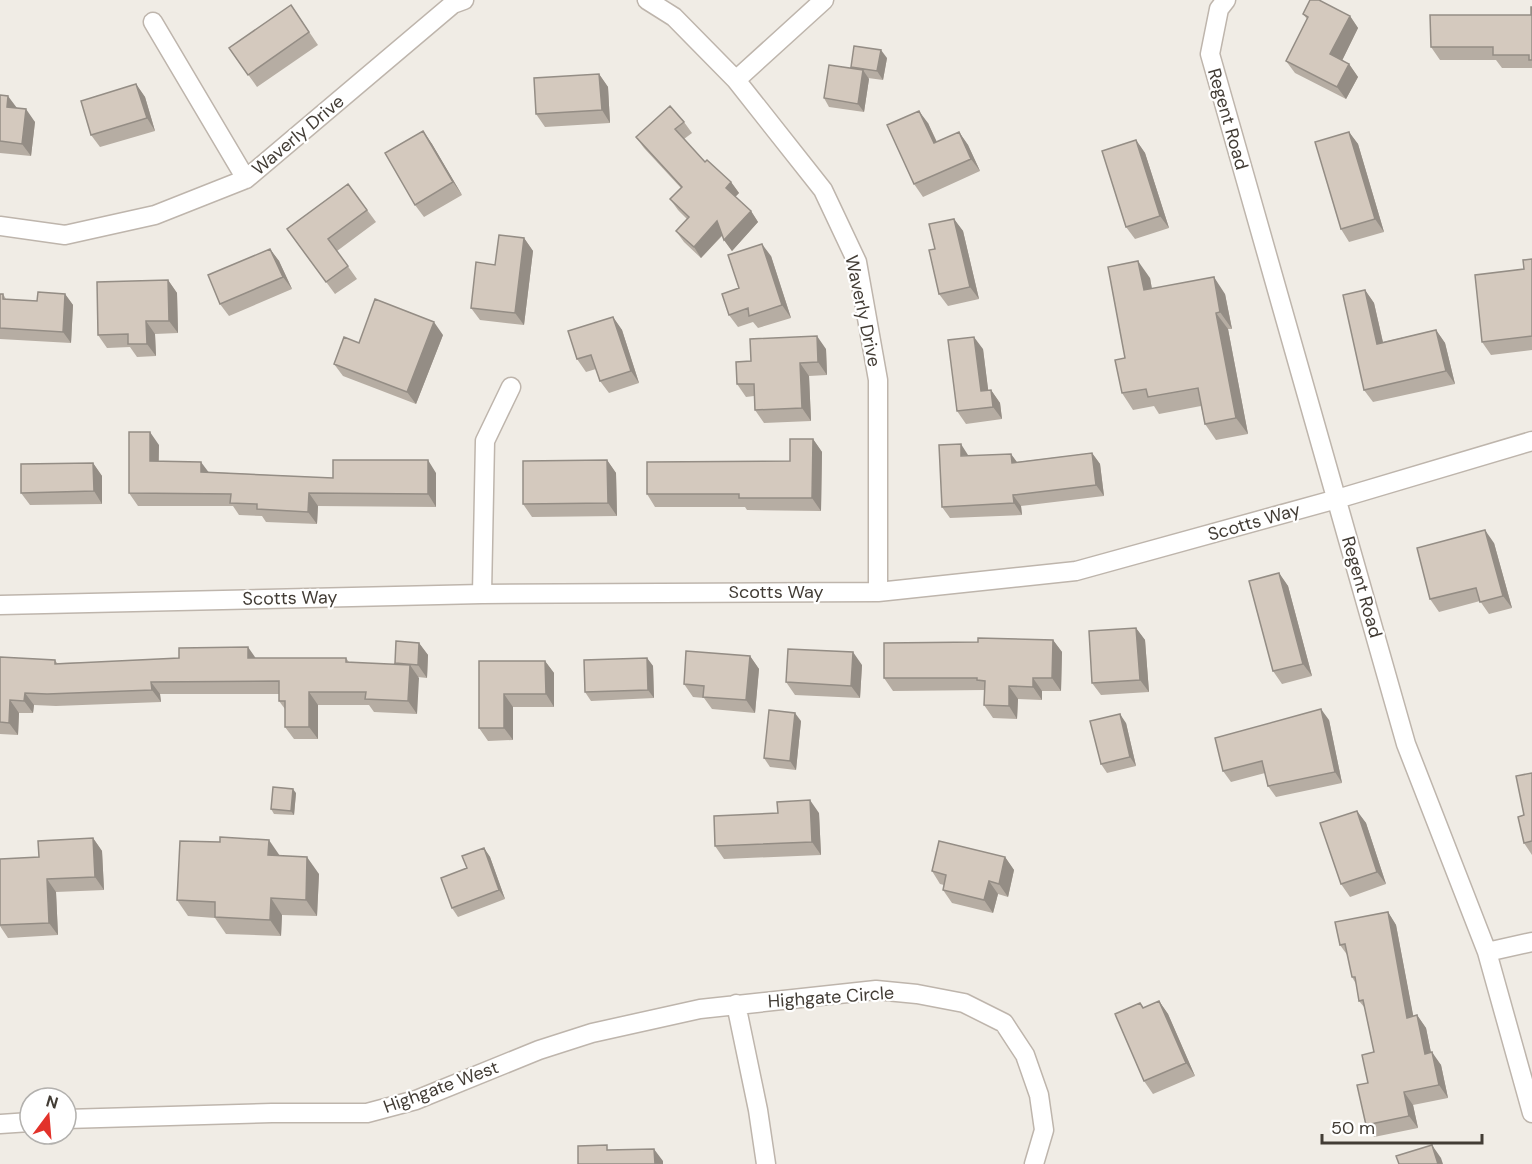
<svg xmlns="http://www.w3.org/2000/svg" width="1532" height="1164" viewBox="0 0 1532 1164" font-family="'DM Sans',sans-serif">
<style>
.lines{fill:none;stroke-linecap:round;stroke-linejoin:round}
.minor-casing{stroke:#beb5ac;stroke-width:21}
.minor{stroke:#fff;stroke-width:18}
.wall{fill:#b6ada3}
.shaded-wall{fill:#948d85}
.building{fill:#d4c9be;stroke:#948d85;stroke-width:1.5}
.labels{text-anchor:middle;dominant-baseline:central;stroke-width:4.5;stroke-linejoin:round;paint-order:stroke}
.street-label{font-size:18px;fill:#423c35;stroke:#fff}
</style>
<rect width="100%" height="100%" fill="#f0ece5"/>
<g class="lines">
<defs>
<path id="minor" d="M647,0L674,17L736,80L823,190L857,262L878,380V592
M1226,0L1219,9L1210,54L1406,744L1487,952L1532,1113
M153,22L246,179
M736,80L824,0
M0,226L65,235L155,215L246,179L453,4L464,0
M482,594L485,441L511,387
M0,605L482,594L878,592L1076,571L1337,499L1532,441
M1487,952L1532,942
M736,1004L758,1110L766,1164
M66,1119L272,1113H367L416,1100L539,1050L592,1033L700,1009L876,990L917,994L964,1003L1004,1023L1025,1055L1039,1095L1044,1130L1034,1164
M0,1124L30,1122"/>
</defs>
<use href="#minor" class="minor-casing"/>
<use href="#minor" class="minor"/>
</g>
<path class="wall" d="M291,5L318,45L257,87L229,48Z
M1532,7V68H1502L1496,60H1440L1431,47L1531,15Z
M1303,14L1350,16L1358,28L1342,60L1349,64L1358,77L1346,99L1295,73L1286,61L1307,19Z
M887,58L883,80L868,78L869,79L864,112L829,107L824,98L851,68Z
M599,74L608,87L610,123L545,127L536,114Z
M136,84L145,97L155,131L100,147L91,135Z
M0,95L35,122L31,156L0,153Z
M684,122L692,133L684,139L705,162L731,182L739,193L735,197L751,211L758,222L732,251L724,240L722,236L701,258L684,242L676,231L687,219L678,210L670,199L681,188L644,148L636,137Z
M928,123L937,142L959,132L968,145L980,171L923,197L914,184Z
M423,131L432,144L462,195L424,217L415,205Z
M1349,132L1358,144L1384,232L1349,242L1341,229Z
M1136,140L1145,153L1169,228L1135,239L1126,227Z
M348,184L376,222L337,251L357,279L335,294L287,229Z
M954,219L963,231L979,299L948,306L939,294L935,249Z
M524,238L533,251L524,325L480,320L471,308L495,265Z
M270,249L279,261L292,289L229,316L220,304Z
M771,256L791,318L758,328L753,322L738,327L729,315L739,288Z
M1532,259V350L1491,355L1482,342L1524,269Z
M1150,278L1152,289L1225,294L1232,329H1228L1248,434L1216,440L1205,424L1201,406L1159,414L1154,406L1133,410L1122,393L1125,358Z
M168,280L177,293L178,333L155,334L156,356L137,357L130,347L107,348L98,335Z
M1365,290L1374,303L1383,342L1436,330L1445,343L1455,384L1373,402L1364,390Z
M0,294H3L6,299L37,301L65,294L73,305L71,343L0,339Z
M613,317L622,330L639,383L609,393L600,381L596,369L586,372L577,359Z
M443,335L416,404L343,376L334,364Z
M826,349L827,375L809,376L811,421L764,423L755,410L754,396L746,397L737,384L751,361Z
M983,349L988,390H991L1000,403L1002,419L966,424L957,411Z
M813,439L822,452L821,511L747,510L745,507H655L647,494L790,461Z
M159,445V461L209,472L333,478L436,473V507L318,506L317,524L266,522L262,516L239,515L233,506H138L129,493Z
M1092,453L1100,464L1104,496L1021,506L1022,515L950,518L942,507L968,456L1011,454L1017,462Z
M607,460L616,473L617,516L532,517L523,504Z
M93,463L102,476V504L30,505L21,493Z
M1494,543L1512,608L1489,614L1480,601L1439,612L1430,599Z
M1279,573L1288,586L1312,676L1282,684L1273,671Z
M1136,628L1145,640L1149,692L1101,695L1092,683Z
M1053,640L1062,652L1061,691H1042V700L1018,699L1017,719L993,718L984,705V690L893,691L884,678L978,642Z
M419,643L428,655L427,678L418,677L417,714L374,712L369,705H318V739H294L285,727V709L279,701V694H160L161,702L56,706L34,705L33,713H19L18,735L0,734V657L55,660L57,663L255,658H346L349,662L396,665L395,663Z
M750,656L759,669L755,713L712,709L704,698L693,697L684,684Z
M647,658L653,666L654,698L591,701L585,692Z
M479,661H545L554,673V707H513V740L488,741L479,728Z
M862,665L860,698L795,695L786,682Z
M1329,720L1342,783L1276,797L1268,786L1265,773L1231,782L1223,771Z
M801,721L796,770L770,767L764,758Z
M1126,723L1136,766L1107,773L1101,764Z
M1532,773V855L1524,843V815Z
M296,793L294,815L274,814L271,809Z
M1357,811L1366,823L1386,884L1350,897L1341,884Z
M819,813L821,855L724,859L715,846Z
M93,838L102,851L104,890L56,892L58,935L8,938L0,926V859L39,857Z
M484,848L490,857L505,899L458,917L452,908L467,868Z
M280,856L319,874L317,916L282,915L281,936L226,934L215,918L188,916L177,900Z
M1005,857L1014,870L1008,897L998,894L993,913L952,903L943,890L944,885L940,884L932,871Z
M1388,912L1396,925L1413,1016L1417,1015L1426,1028L1431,1053L1441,1065L1448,1098L1413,1105L1418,1128L1374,1137L1366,1125L1368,1083L1374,1052L1365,1008L1359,1001L1356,984L1352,977L1348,956L1340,945Z
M1159,1001L1168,1014L1195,1076L1153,1094L1144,1081L1140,1003L1144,1008Z"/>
<path class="shaded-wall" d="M1350,16L1358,28L1339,67L1330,54Z
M881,50L887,58L883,80L877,71Z
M1349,64L1358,77L1346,99L1337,87Z
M863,70L869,79L864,112L858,104Z
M599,74L608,87L610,123L602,110Z
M136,84L145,97L155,131L147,118Z
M8,96L17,108L7,107Z
M26,109L35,122L31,156L22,144Z
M919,111L928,123L943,156L934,143Z
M423,131L432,144L462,195L453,182Z
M959,132L968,145L980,171L971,159Z
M1349,132L1358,144L1384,232L1375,219Z
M1136,140L1145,153L1169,228L1160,216Z
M731,182L739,193L733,199L726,188Z
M751,211L758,222L732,251L724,240Z
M954,219L963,231L979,299L970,287Z
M717,221L725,232L701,258L694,247Z
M524,238L533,251L524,325L515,313Z
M762,244L771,256L791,318L782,305Z
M270,249L279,261L292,289L283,277Z
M1138,261L1150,278L1155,307L1144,290Z
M1214,277L1225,294L1232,329L1220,312Z
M168,280L177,293L178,333L169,321Z
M1365,290L1374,303L1386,356L1377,344Z
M65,294L73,305L71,343L63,332Z
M1216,313L1228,329L1248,434L1236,418Z
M613,317L622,330L639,383L631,371Z
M146,321L155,334L156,356L147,344Z
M434,322L443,335L416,404L407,392Z
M1436,330L1445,343L1455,384L1446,371Z
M817,336L826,349L827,375L818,362Z
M974,337L983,349L990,404L981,391Z
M800,363L809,376L811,421L802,408Z
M991,390L1000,403L1002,419L993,407Z
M150,432L159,445L158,474L150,461Z
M813,439L822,452L821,511L812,498Z
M961,444L968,455L961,456Z
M1092,453L1100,464L1104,496L1096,485Z
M1011,454L1019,465L1012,463Z
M428,460L436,473V507L428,494Z
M607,460L616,473L617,516L608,503Z
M201,462L210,474L201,472Z
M93,463L102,476V504L94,491Z
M309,493L318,506L317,524L308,512Z
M1013,495L1021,506L1022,515L1014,503Z
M1485,530L1494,543L1512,608L1503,596Z
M1279,573L1288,586L1312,676L1303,664Z
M1136,628L1145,640L1149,692L1140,680Z
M1053,640L1062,652L1061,691L1052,678Z
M419,643L428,655L427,678L418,665Z
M248,647L257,660L248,658Z
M853,652L862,665L860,698L851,686Z
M750,656L759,669L755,713L746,700Z
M647,658L653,666L654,698L648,690Z
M545,661L554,673V707L546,694Z
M410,665L419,678L417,714L408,701Z
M1033,678L1042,691V700L1033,687Z
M151,682L160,694L161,702L152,690Z
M1009,686L1018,699L1017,719L1009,706Z
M309,692L318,705V739L309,727Z
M25,693L34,705L33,713L24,701Z
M504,694L513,707V740L504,728Z
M10,700L19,713L18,735L9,723Z
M1321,709L1329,720L1342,783L1335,772Z
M795,713L801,721L796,770L790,761Z
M1120,714L1126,723L1136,766L1130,757Z
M293,789L296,793L294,815L291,811Z
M810,800L819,813L821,855L812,842Z
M1357,811L1366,823L1386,884L1377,872Z
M93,838L102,851L104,890L95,877Z
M269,840L280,856L268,855Z
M484,848L490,857L505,899L499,890Z
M307,857L319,874L317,916L306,900Z
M1005,857L1014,870L1008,897L999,884Z
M47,879L56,892L58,935L49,923Z
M989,881L998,894L993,913L984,900Z
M271,898L282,915L281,936L270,920Z
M1388,912L1396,925L1416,1030L1407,1018Z
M1159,1001L1168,1014L1195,1076L1186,1063Z
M1417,1015L1426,1028L1434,1067L1425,1054Z
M1432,1052L1441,1065L1448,1098L1439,1085Z
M1404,1092L1413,1105L1418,1128L1409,1116Z
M1432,1145L1441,1158L1443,1164H1438Z
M654,1149L663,1161V1164H655Z"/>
<path class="building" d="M1310,0H1319L1350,16L1330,54L1349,64L1337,87L1286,61L1308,17L1303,14Z
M291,5L309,32L248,75L229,48Z
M1531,7H1532V60H1529V55H1493V47H1431L1430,15H1531Z
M854,46L881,50L877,71L851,67Z
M829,65L863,70L858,104L824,98Z
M599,74L602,110L536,114L534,78Z
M136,84L147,118L91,135L81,101Z
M0,95L8,96L7,107L26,109L22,144L0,141Z
M670,106L684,122L675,129L705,162L707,160L731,182L726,188L751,211L724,240L717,221L694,247L676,231L689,217L670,199L682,187L636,137Z
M919,111L934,143L959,132L971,159L914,184L887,125Z
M423,131L453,182L415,205L385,153Z
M1349,132L1375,219L1341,229L1315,142Z
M1136,140L1160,216L1126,227L1102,151Z
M348,184L367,210L328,239L348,266L326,282L287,229Z
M954,219L970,287L939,294L929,250L935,249L929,224Z
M499,235L524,238L515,313L471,308L476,262L495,265Z
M762,244L782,305L749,316L748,308L729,315L722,294L739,288L728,255Z
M270,249L283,277L220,304L208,275Z
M1532,259V336L1482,342L1475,275L1524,269L1523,260Z
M1138,261L1144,290L1214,277L1220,312L1216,313L1236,418L1205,424L1198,388L1148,397L1146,389L1122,393L1115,360L1125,358L1108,267Z
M168,280L169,321H146L147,344H128V334L98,335L97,282Z
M1365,290L1377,344L1436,330L1446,371L1364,390L1343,295Z
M38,292L65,294L63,332L0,328V294H3V299L37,301Z
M375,299L434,322L407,392L334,364L344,337L359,343Z
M613,317L631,371L600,381L591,355L577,359L568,331Z
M817,336L818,362L800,363L802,408L755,410L754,384H737L736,362L751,361L750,339Z
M974,337L981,391L991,390L993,407L957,411L948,340Z
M129,432H150V461L201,462V472L333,478V460H428V494L309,493L308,512L257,509V504L230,503L231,494L129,493Z
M790,439H813L812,498H739V494H647V462L790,461Z
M961,444V456L1011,454L1012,463L1092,453L1096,485L1013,495L1014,503L942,507L939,445Z
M607,460L608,503L523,504V461Z
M93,463L94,491L21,493V464Z
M1485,530L1503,596L1480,602L1476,588L1430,599L1417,548Z
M1279,573L1303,664L1273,671L1249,581Z
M1136,628L1140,680L1092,683L1089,631Z
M978,638L1053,640L1052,678H1033V687L1009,686V706L984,705L985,681L977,680V678H884V643L978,642Z
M396,641L419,643L418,665L395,663Z
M248,647V658H346V662L410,665L408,701L365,699L366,692H309V727H285V701H279V681L151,682L152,690L47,694L25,693L24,701L10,700L9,723L0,722V657L55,660V664L179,658V648Z
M788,649L853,652L851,686L786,682Z
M686,651L750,656L746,700L703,697L704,686L684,684Z
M647,658L648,690L585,692L584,660Z
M479,661H545L546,694H504V728H479Z
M1321,709L1335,772L1268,786L1262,761L1223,771L1215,738Z
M769,710L795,713L790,761L764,758Z
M1120,714L1130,757L1101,764L1090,721Z
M1532,773V841L1524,843L1518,817L1524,815L1516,776Z
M273,787L293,789L291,811L271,809Z
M810,800L812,842L715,846L714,816L778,813L777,802Z
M1357,811L1377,872L1341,884L1320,823Z
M220,837L269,840L268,855L307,857L306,900L271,898L270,920L215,917V902L177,900L180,841L220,842Z
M93,838L95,877L47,879L49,923L0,925V859L39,857L38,841Z
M939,841L1005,857L999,884L989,881L984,900L943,890L946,875L932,871Z
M484,848L499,890L452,908L441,878L467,868L462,856Z
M1388,912L1407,1018L1417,1015L1425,1054L1432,1052L1439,1085L1404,1092L1409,1116L1366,1125L1357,1085L1368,1083L1362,1055L1374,1052L1363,1000L1359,1001L1355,977H1352L1345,944L1340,945L1335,922Z
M1159,1001L1186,1063L1144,1081L1115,1014L1140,1003L1143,1008Z
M607,1145V1150L654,1149L655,1164H578V1146Z
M1432,1145L1438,1164H1399L1396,1156Z"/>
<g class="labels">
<g class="street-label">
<text transform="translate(1228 119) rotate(74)">Regent Road</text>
<text transform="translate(298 135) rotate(-40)">Waverly Drive</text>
<text transform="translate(863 311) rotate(78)">Waverly Drive</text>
<text transform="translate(1254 522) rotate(-16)">Scotts Way</text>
<text transform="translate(1362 587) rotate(74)">Regent Road</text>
<text x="776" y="592">Scotts Way</text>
<text transform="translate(290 598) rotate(-1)">Scotts Way</text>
<text transform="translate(831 997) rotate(-4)">Highgate Circle</text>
<text transform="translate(441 1087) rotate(-20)">Highgate West</text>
</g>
</g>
<g transform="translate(48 1116) rotate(16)"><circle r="28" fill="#ffffff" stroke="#b3b1ae" stroke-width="1.5"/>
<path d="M0-4.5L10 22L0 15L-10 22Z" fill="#e2322a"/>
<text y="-9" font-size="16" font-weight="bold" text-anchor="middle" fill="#423c35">N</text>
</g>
<path d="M1322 1134v9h160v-9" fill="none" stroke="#423c35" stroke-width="3"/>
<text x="1331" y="1134" font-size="18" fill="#423c35" stroke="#ffffff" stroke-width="4.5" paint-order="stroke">50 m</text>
</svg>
